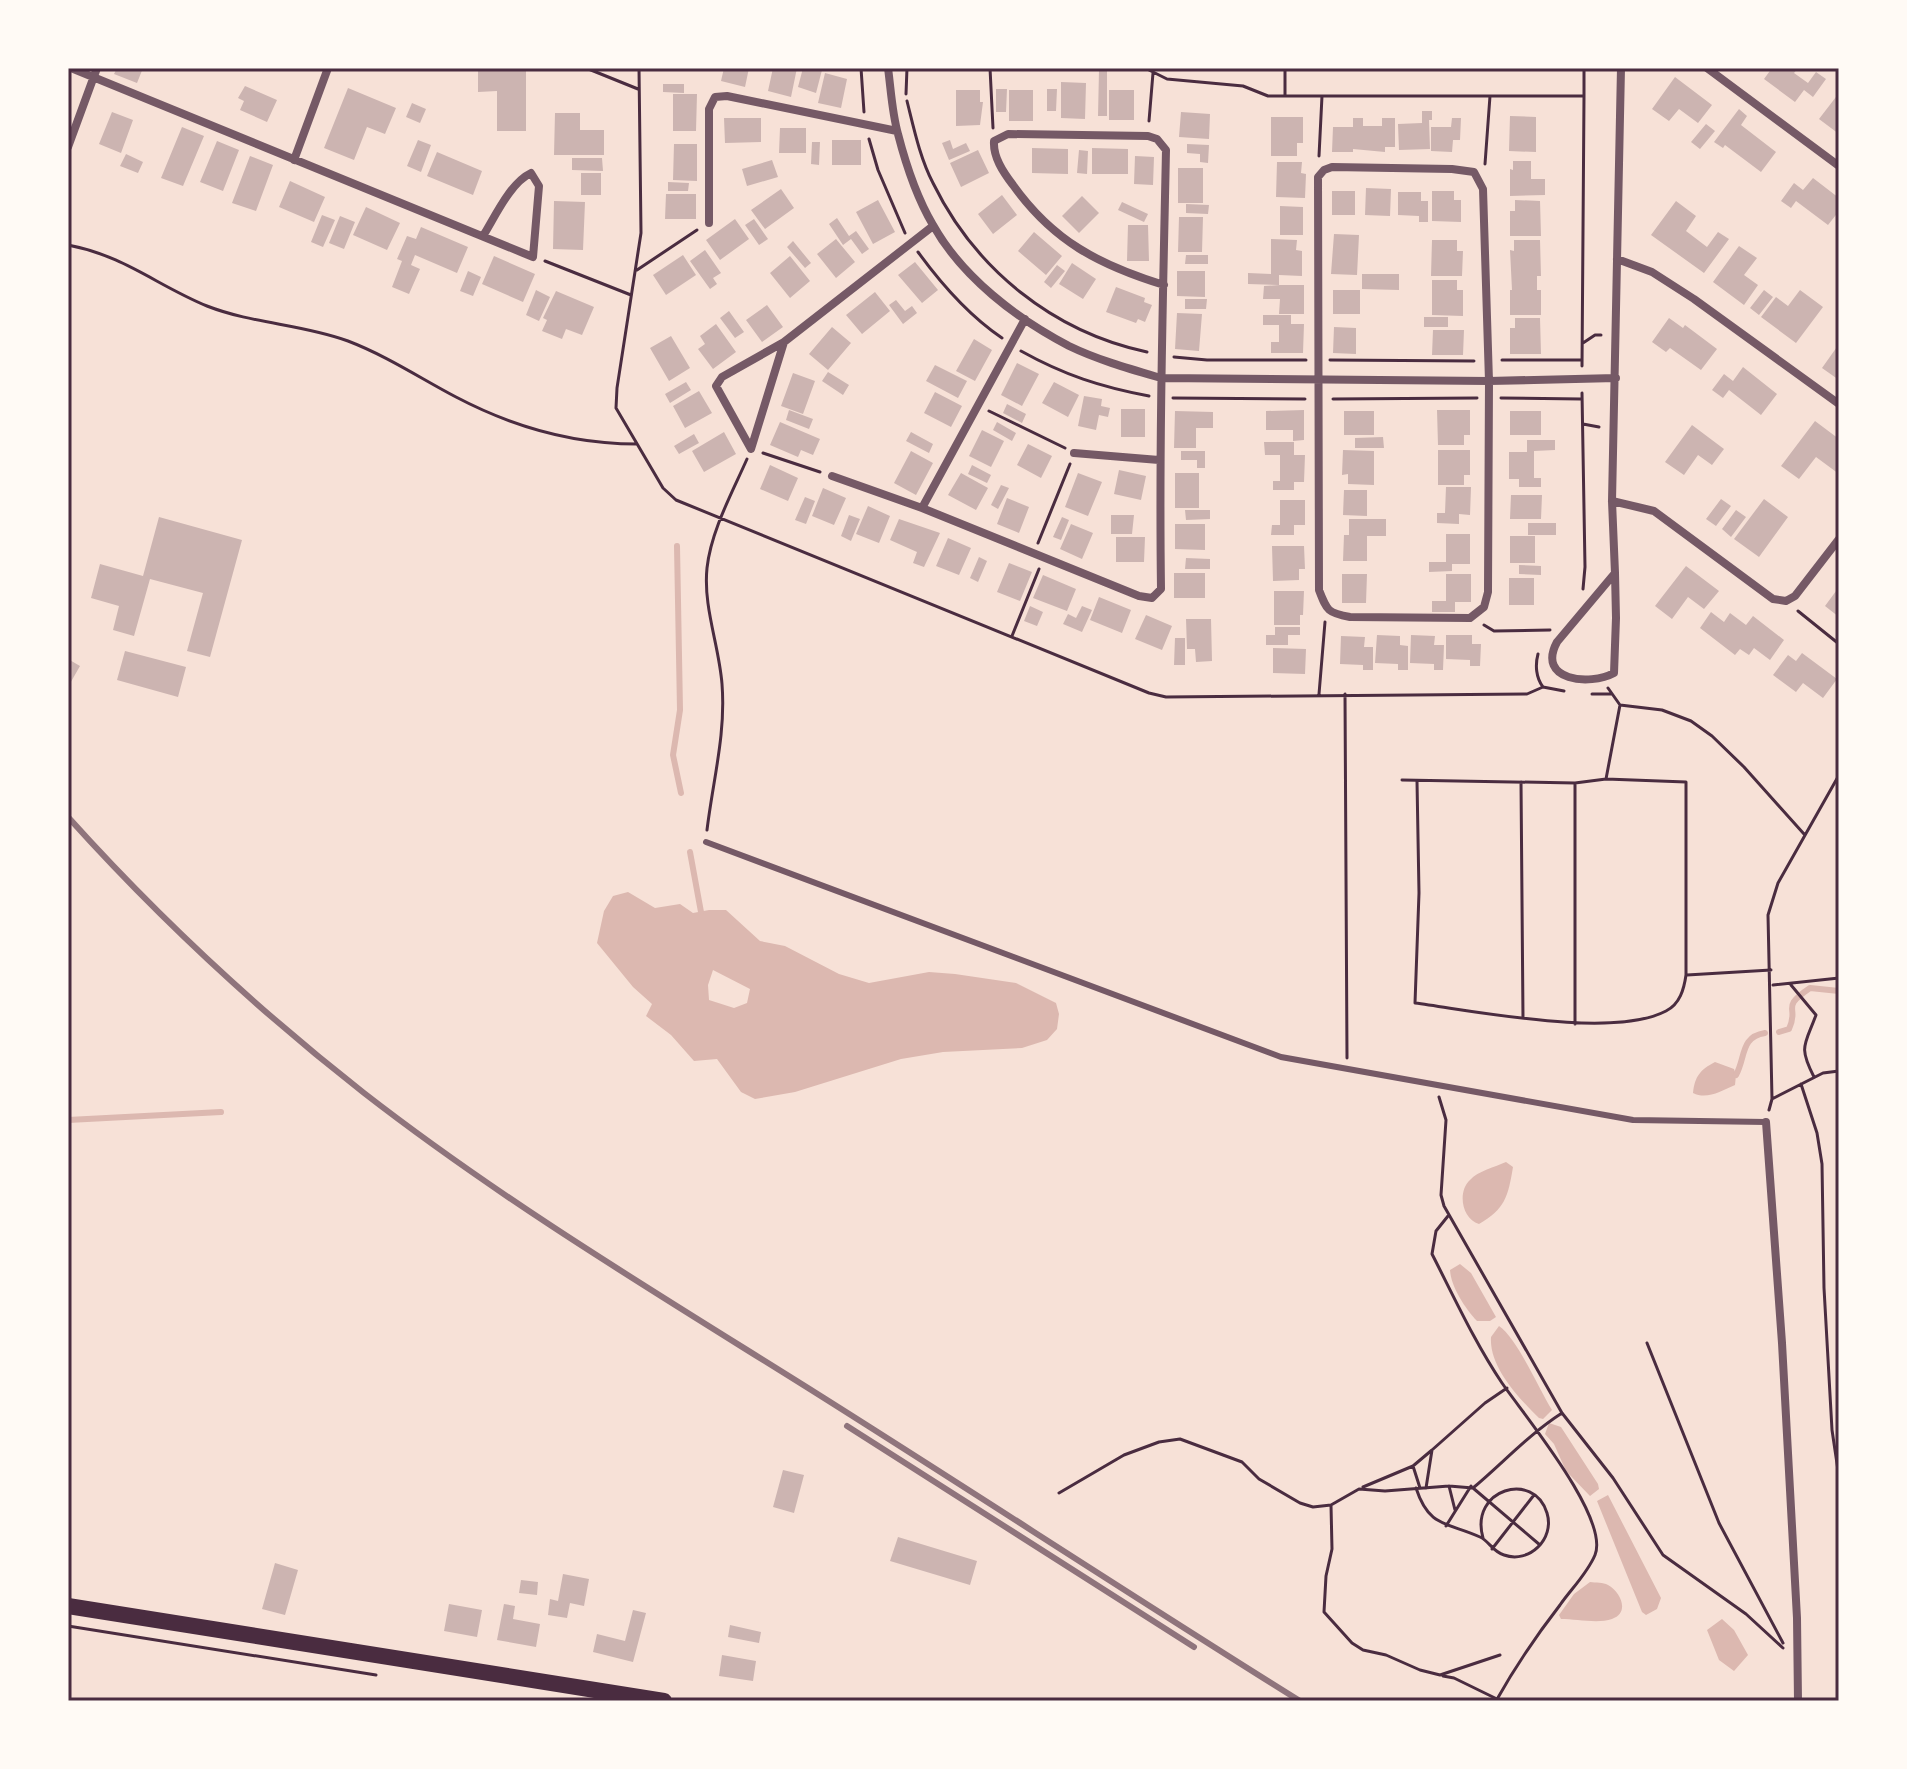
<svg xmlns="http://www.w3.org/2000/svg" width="1907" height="1769" viewBox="0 0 1907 1769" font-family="Quicksand,sans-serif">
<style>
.water{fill:#dcb8b0;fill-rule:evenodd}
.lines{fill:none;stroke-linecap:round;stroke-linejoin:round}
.stream{stroke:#dcb8b0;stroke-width:6}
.building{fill:#ccb4b1}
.path{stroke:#4a2c40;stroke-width:3}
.service{stroke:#755966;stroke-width:6}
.minor{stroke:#755966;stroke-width:8}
.secondary{stroke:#4a2c40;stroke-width:16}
.rail{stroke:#8f747c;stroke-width:6}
.neatline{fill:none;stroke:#4a2c40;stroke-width:3}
</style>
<rect width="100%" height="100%" fill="#f7e1d7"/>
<path class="water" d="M628,892L655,908L680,904L693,913L709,910H726L760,941L785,946L839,974L869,983L929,972L955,974L1016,983L1056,1003L1059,1014L1057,1029L1047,1040L1022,1048L943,1052L901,1059L795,1092L755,1099L741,1092L717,1059L694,1061L671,1035L646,1016L652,1004L633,987L597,943L604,911L613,896ZM713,970L750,989L747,1003L734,1008L709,1000L708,985Z
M1715,1062L1734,1069L1736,1075L1735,1085C1721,1091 1707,1100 1693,1093C1695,1076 1700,1070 1715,1062Z
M1506,1162L1513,1167C1508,1197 1505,1209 1479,1224C1462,1219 1457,1192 1470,1180C1478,1171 1495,1167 1506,1162Z
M1460,1264L1471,1273L1496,1317L1490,1321H1477C1465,1308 1451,1287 1450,1270Z
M1499,1326C1517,1338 1539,1389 1552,1410L1543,1419L1539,1418C1519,1398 1489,1367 1491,1337Z
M1549,1423L1561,1427L1598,1484L1599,1489L1590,1496L1566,1471L1554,1444L1545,1434Z
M1608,1495L1661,1598L1657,1609L1646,1615L1642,1612L1597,1501Z
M1590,1582C1596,1583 1603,1582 1608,1585C1621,1592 1630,1613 1612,1619C1598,1624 1576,1619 1561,1619L1559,1615L1574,1594Z
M1722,1619L1734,1630L1748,1655L1734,1671L1719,1660L1707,1630Z"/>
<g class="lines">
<path class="stream" d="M677,546L680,710L673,755L681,793
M690,852L701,912
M1779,1032L1789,1029C1800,1006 1779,1009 1810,988L1839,991
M1736,1075C1746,1057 1740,1037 1765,1033
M68,1120L221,1112"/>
</g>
<path class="building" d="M117,68H143L137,83L114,74Z
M478,68H526V131H497V91L478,92Z
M724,68H749L745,87L721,81Z
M773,68H797L791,97L768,91Z
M803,68L822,70L816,93L798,87Z
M1772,68H1798L1794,73L1808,83L1816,72L1826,79L1813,97L1804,90L1795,102L1764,79Z
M1099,70H1107V116H1098Z
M825,73L847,79L841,108L818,103Z
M1675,77L1712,105L1698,123L1679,109L1669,121L1652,109Z
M1061,82L1086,83L1085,119L1061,118Z
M663,84H684V93L663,92Z
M245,86L277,100L267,122L240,110L244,101L238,98Z
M348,88L396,108L385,134L367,127L354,160L324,148Z
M996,89H1007L1006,112H996Z
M1047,89H1057L1056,111H1047Z
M956,90H980V102H983L980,125L956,126Z
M1009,90H1033V121H1009Z
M1109,90H1134V120H1109Z
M1839,93V134L1819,119Z
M673,94H697L696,131H673Z
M412,103L426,109L420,123L406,117Z
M1739,109L1747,116L1741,125L1776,152L1761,172L1725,145L1723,148L1714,142Z
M1422,111H1432V120H1429L1430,149L1399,150L1398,124L1422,123Z
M112,112L133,120L121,153L99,144Z
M1181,112L1210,114L1209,139L1179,137Z
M555,113H580V130H604V155H554Z
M1510,116L1536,117V152L1509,151Z
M1271,117H1303V143H1297V156H1271Z
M724,118H761V142L725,143Z
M1353,118H1363V126H1382V118H1395V147H1385V152L1353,149V152H1332L1333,127H1353Z
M1452,118H1461L1460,140H1453L1452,152L1431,151V127H1451Z
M1706,124L1715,131L1700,149L1691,142Z
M182,127L204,136L183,186L161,178Z
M780,128H806V153H779Z
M418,140L431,145L421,172L407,166Z
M832,140H861V165H832Z
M950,140L953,149L966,143L970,151L949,160L942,143Z
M217,141L239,150L223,191L200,182Z
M812,142H820L819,165L811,164Z
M674,144H697V181L673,180Z
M1187,144L1209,145L1208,163L1200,162V154L1187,153Z
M1032,148L1068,149V174L1032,173Z
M1092,148L1128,149V174H1092Z
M978,150L989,173L961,187L950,163Z
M1079,150L1088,151L1087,174L1077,173Z
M437,152L482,171L473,195L427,176Z
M126,154L143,162L138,173L120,166Z
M250,156L273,165L256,211L232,203Z
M1135,156L1154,157L1153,185L1134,184Z
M572,158H602L603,171L572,170Z
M772,160L778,177L747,186L742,169Z
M1513,161H1531V179H1545V195L1510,196V169L1513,170Z
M1277,162H1302L1301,173L1306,174L1305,198L1276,197Z
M1178,168H1203V203H1178Z
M581,173H601V195H581Z
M1813,178L1839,198V211L1828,225L1796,201L1791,208L1781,201L1794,183L1803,190Z
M290,181L325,197L314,222L279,207Z
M668,182L689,183L688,191H668Z
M1366,188L1391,189L1390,216L1365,215Z
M781,189L794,208L765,229L751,210Z
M1332,191H1355V215H1332Z
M1432,191H1454V200H1461V222L1432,221Z
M1398,192H1421V201H1428V222H1419V216L1398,215Z
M666,194H696V219H665Z
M1002,195L1017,215L993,234L978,214Z
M1082,196L1099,213L1079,233L1062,216Z
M878,200L895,232L873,244L856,212Z
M1515,200L1540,201L1541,236H1510V211H1515Z
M554,201L585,202L583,250L553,249Z
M1676,201L1696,216L1686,231L1707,247L1718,232L1729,239L1704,273L1651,235Z
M1122,202L1148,214L1144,222L1118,210Z
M1186,204L1209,205L1208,214L1186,213Z
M1280,206L1303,207V235H1280Z
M366,207L400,223L387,250L353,235Z
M322,215L335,220L323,247L311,242Z
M340,216L355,222L344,249L329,243Z
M1179,217H1203L1202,252H1178Z
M837,218L849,236L856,231L869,249L862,254L851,239L843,245L829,224Z
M735,219L749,239L720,260L706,240Z
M754,219L768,239L759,245L745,225Z
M1128,225H1148L1149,261H1127Z
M421,227L468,247L457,273L415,255L411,265L420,269L409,294L392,287L402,261L397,259L407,236L416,239Z
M1034,232L1062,256L1046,275L1018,251Z
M1334,234L1359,235L1357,275L1331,274Z
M836,239L855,262L836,278L817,254Z
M1271,239L1297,240L1296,250L1302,251V276L1279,275V285L1248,284V273L1271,274Z
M1432,240H1457V251H1463L1462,276H1431Z
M1514,240H1540L1541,276H1537V290H1541V315H1510V290H1512L1510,250L1514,251Z
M793,241L811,263L805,268L787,247Z
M1739,246L1757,258L1744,275L1758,285L1744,305L1713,282Z
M705,250L721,273L713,278L717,284L710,289L690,261Z
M683,255L696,275L666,295L653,275Z
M1186,255H1208V264H1185Z
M494,256L535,274L523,302L482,284Z
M790,256L810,281L790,298L770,273Z
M915,262L938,290L922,303L898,275Z
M1072,263L1096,279L1083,299L1059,284Z
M1057,265L1065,271L1051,288L1044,282Z
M468,271L481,277L473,296L460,291Z
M1177,271H1205V297L1177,296Z
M1362,274H1399V290L1362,289Z
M1432,280H1457V290H1463V316L1432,315Z
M1280,285H1304V314H1279L1280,299H1263L1264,286Z
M1116,287L1145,298L1144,302L1152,305L1145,322L1138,319L1136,323L1106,312Z
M536,290L550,297L539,321L526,315Z
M1333,290H1360V314H1333Z
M1764,290L1773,297L1759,315L1750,308Z
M1800,290L1823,307L1796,343L1761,317L1776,297L1788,306Z
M556,291L594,307L582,335L566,329L562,339L542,331L547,320L543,318Z
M875,292L890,311L862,334L846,315Z
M1185,299H1207L1206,309H1185Z
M896,300L905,311L912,306L917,313L903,324L889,305Z
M767,305L783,327L762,342L746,320Z
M729,311L744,332L735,338L720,318Z
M1177,313L1202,314L1199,351L1175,349Z
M1263,315H1291V324H1304L1303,353H1271V342H1279V325H1263Z
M1424,317H1448V327H1424Z
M1515,318H1540L1541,354H1510V328H1515Z
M1669,318L1683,328L1685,325L1717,349L1701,370L1670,348L1666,352L1652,342Z
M716,324L736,352L713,369L698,349L705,344L700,336Z
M832,327L851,343L828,370L809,354Z
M1334,327L1356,328V354L1333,353Z
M1433,330H1464L1463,355H1432Z
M671,336L690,368L669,381L650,348Z
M974,339L992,350L975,381L956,371Z
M1839,344V380L1822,368Z
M1017,363L1039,374L1022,406L1001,395Z
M935,365L967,381L958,398L926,381Z
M1743,367L1777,394L1761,415L1729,390L1723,398L1712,390L1724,374L1733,381Z
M828,372L849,385L843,395L822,381Z
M793,373L815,381L803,414L781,406Z
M686,382L691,390L670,403L665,394Z
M1054,382L1079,395L1068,417L1042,403Z
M699,391L712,413L685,428L673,406Z
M935,392L962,406L951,427L924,413Z
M1084,396L1102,399L1101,406L1110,408L1108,417L1099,415L1096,430L1078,426Z
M1007,404L1026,414L1022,423L1003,413Z
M1121,409H1145V437H1121Z
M789,410L813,419L809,429L786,420Z
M1304,410V440L1293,441V430H1266V411Z
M1437,410H1470V435H1464V445H1438Z
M1175,411L1213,412V428H1196V448H1174Z
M1344,411H1374V435H1344Z
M1510,411H1541V435H1510Z
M1815,421L1839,439V474L1816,457L1799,479L1781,466Z
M780,422L820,439L813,455L801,450L798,457L770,445Z
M997,422L1016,433L1012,441L993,430Z
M1692,425L1724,449L1712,465L1698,455L1684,475L1665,462Z
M982,430L1004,441L991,467L969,456Z
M724,432L736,454L704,472L692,451Z
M911,432L933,444L929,453L906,441Z
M694,434L699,443L679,454L674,446Z
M1383,437L1384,448H1355V438Z
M1527,440H1555V450L1534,451V478H1541V487H1519V479H1509V452H1527Z
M1264,442H1294V455H1305L1304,482H1294V490H1273V481H1280V455H1265Z
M1028,444L1052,456L1041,478L1017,465Z
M1343,450L1374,451V485L1348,484V474L1342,475Z
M1438,450H1470V475H1464V485H1438Z
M911,451L933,463L916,495L894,483Z
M1181,451H1205V468H1197V460H1181Z
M770,465L798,478L788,501L760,489Z
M972,465L991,475L987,483L968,474Z
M1119,470L1146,476L1141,500L1114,494Z
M961,473L988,488L976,510L948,495Z
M1078,473L1102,482L1088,516L1065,507Z
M1175,473H1199V508H1175Z
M1001,485L1009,488L998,509L991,505Z
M1446,487H1471L1470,515L1459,514V524L1437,523V513H1445Z
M823,488L846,498L834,525L812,516Z
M1344,490H1367V516L1343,515Z
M1511,495H1542L1541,519H1510Z
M805,497L815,501L806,524L795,520Z
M1007,498L1029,507L1019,533L997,524Z
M1721,499L1731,506L1716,526L1706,519Z
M1764,499L1788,517L1759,557L1734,539Z
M1280,500H1305V525H1294V535H1271L1272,525H1280Z
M868,506L890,516L879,543L856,534Z
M1185,510H1210V519L1186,520Z
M1736,510L1746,517L1731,537L1722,529Z
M849,515L860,519L851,541L841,536Z
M1111,515H1134L1132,534H1111Z
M159,517L242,540L210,657L187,651L203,593L150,579L134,636L113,630L119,606L91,598L100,564L143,576Z
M1062,517L1069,520L1061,540L1053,537Z
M899,519L940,533L924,567L913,563L917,552L890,540Z
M1349,519H1386V536H1367V561H1343L1344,535H1349Z
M1528,523H1556V535H1528Z
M1071,524L1093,533L1082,559L1060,549Z
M1175,524H1205V550L1175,549Z
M1446,534H1470V564H1452V571L1429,572V562H1446Z
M1510,536H1535V563H1510Z
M1116,537H1145L1144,562H1116Z
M948,538L971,548L959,575L936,566Z
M1272,546H1304L1305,569H1299V580L1273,581Z
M979,557L987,561L978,582L970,578Z
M1186,558L1210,559V569H1185Z
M1009,563L1032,572L1020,601L997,592Z
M1519,565L1541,566V575L1519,574Z
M1686,566L1719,591L1704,609L1688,597L1672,619L1655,606Z
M1174,573H1205V598H1174Z
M1342,574H1367L1366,603H1342Z
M1446,574H1471V602H1455V612H1432V601H1446Z
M1043,575L1076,589L1067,611L1033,598Z
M1509,578H1534V605H1509Z
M1839,587V617L1825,606Z
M1274,591H1304L1303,615H1300V625H1274Z
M1099,597L1131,610L1122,633L1090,620Z
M1030,606L1043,612L1037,626L1024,621Z
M1082,606L1092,610L1082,632L1063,624L1068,614L1076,618Z
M1711,612L1724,622L1730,613L1746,625L1753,616L1784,640L1770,660L1754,648L1749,655L1740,649L1735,655L1700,628Z
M1146,615L1172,626L1162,650L1135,639Z
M1186,619H1211L1212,661L1196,662L1195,649H1187Z
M1275,627H1300V635H1288V645H1266V635H1275Z
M1377,635L1400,636V645L1408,646V670H1398V664L1375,663Z
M1411,635L1435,636L1434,645H1444L1443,670H1434V664L1410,663Z
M1446,635H1472V644H1481L1480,666H1470V660L1446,659Z
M1341,636L1365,637L1364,647H1373V670H1363V665L1340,664Z
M1175,638H1185V665H1174Z
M1273,648L1306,649L1305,674L1273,673Z
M125,651L186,667L178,697L117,680Z
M1802,653L1837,679L1823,698L1803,683L1796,692L1773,675L1788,655L1796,661Z
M68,659L80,666L68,687Z
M783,1470L804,1475L794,1513L773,1507Z
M898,1537L977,1561L970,1585L890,1561Z
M275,1563L298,1570L285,1615L262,1609Z
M563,1574L589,1579L584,1606L570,1603L567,1618L548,1615L550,1599L558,1601Z
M521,1580L538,1582L537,1595L519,1593Z
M449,1604L482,1610L477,1637L444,1631Z
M504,1604L515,1606L513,1619L540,1624L536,1647L497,1640Z
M633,1610L646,1613L633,1662L593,1652L597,1634L625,1641Z
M730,1625L761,1632L759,1643L728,1637Z
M722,1655L756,1661L753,1681L719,1676Z"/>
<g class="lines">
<path class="path" d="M586,68L638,89
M639,68L641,233L617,388L616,408L663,488L676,500L1149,693L1166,697L1527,694L1543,687
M861,68L864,112
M990,68L993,128
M1145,68L1167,79L1243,86L1268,96H1584L1582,366
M1285,68V96
M1584,68V96
M906,94L907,68
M907,101C914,129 920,158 933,183C975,269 1053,332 1147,352
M1149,121L1153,73
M869,139L878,170L905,233
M1319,156L1322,96
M1485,164L1490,96
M68,245C125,256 156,285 207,306C253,324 302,324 348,341C387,356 420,378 456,397C513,427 572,444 637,444
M918,252C942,285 968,315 1002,338
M545,261L631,295
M637,270L697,230
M1583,343L1595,335H1601
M1021,351C1064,375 1101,387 1149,396
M1174,357L1207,360H1306
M1330,360L1474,361
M1502,360H1582
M1582,393L1585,567L1583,589
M1173,398L1305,399
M1501,398L1581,399
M1333,399L1477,398
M989,411L1065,448
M1583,424L1599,427
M763,453L820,472
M1038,543L1070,464
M1798,611L1839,644
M1484,625L1494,631L1550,630
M1012,636L1039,569
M1538,654C1535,665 1536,678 1543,687L1564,691
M1319,694L1325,622
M1345,694L1347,1058
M1592,694H1612
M1620,705L1662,710L1691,721L1712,736L1744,767L1804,834
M1606,779L1620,705L1608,688
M1402,780L1575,783L1606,779L1686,782V975C1684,989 1680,1004 1666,1011C1613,1039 1476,1011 1415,1003L1419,893L1417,781
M1521,782L1523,1018
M1575,783V1024
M707,830C713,780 726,734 722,684C719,645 703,607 707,568C711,531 732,493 747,459
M1687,975L1771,970
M1773,985L1839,978
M1791,985L1816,1015C1805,1045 1798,1046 1814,1077
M1801,1084L1817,1133L1822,1164L1824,1288L1832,1430L1839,1477
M1439,1097L1446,1120L1441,1195L1444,1206L1562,1413L1613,1478L1663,1555L1746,1614L1783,1648
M1772,1099L1768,915L1778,883L1839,775
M1769,1110L1772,1099L1823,1073L1839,1071
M1448,1216L1436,1231L1432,1254C1454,1297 1475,1343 1502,1383C1524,1415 1610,1518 1595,1555C1587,1574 1571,1589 1560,1605C1536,1636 1515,1667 1496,1701
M1647,1343L1719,1523L1783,1643
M1413,1466L1420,1488
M1449,1486L1455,1510
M1363,1487L1413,1466L1432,1450
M1416,1488C1429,1528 1447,1522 1480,1537C1489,1541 1493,1552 1504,1555C1529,1564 1555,1539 1547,1513C1534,1470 1469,1489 1483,1538
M1426,1488L1432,1450L1485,1403L1507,1388
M1473,1488L1540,1545
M1059,1493L1124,1455L1159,1442L1180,1439L1242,1462L1259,1479L1300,1503L1313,1507L1331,1505L1359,1489L1385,1491L1449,1486L1473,1488C1504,1462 1528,1435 1562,1413
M1331,1505L1332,1549L1326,1576L1324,1612L1352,1643L1363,1650L1386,1655L1420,1670L1440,1675L1500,1655
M1446,1526L1471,1486
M1492,1549L1534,1495
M68,1626L376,1675
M1443,1676L1454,1678L1497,1699"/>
<path class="service" d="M706,842L1281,1057L1633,1120L1766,1122"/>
<path class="minor" d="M71,68L533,257L539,186L531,173C510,183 495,217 483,236
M888,68C891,90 892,113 898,134C906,165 917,198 933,225C962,277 1017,319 1069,346C1098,360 1130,369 1161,378L1489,381L1616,378
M1707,68L1839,166
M68,147L97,68
M294,160L328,68
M1332,167L1452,169L1474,172L1483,189L1489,381L1488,592L1484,607L1470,618L1350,617C1328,613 1327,611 1319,590L1318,177L1324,170Z
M709,223V109L715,97L727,96L897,131
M1617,259L1652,272L1694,299L1839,404
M1025,319L922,508L1139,596L1152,598L1161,589C1159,442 1163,296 1166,150L1157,139L1148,136L1008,134L994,141C993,157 1003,172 1013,185C1053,241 1099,265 1164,285
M784,342L751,449L716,386L722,377L784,342L933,226
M1074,453L1159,460
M832,476L922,508
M1612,501L1654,511L1773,599L1786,601L1795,596L1839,539
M1615,573L1612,501L1621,68
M1615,573L1616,618L1614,673C1590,686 1536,681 1557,642Z
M1766,1122L1782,1343L1797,1618L1798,1701"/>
<path class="secondary" d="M68,1606L664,1701"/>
<path class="rail" d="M68,817C158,917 258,1010 364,1093C507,1204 663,1297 816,1393C978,1495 1138,1600 1300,1701
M847,1426L1194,1647"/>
</g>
<rect width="1907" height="1769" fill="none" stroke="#fffaf5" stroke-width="140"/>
<rect x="70" y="70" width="1767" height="1629" class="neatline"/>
</svg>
